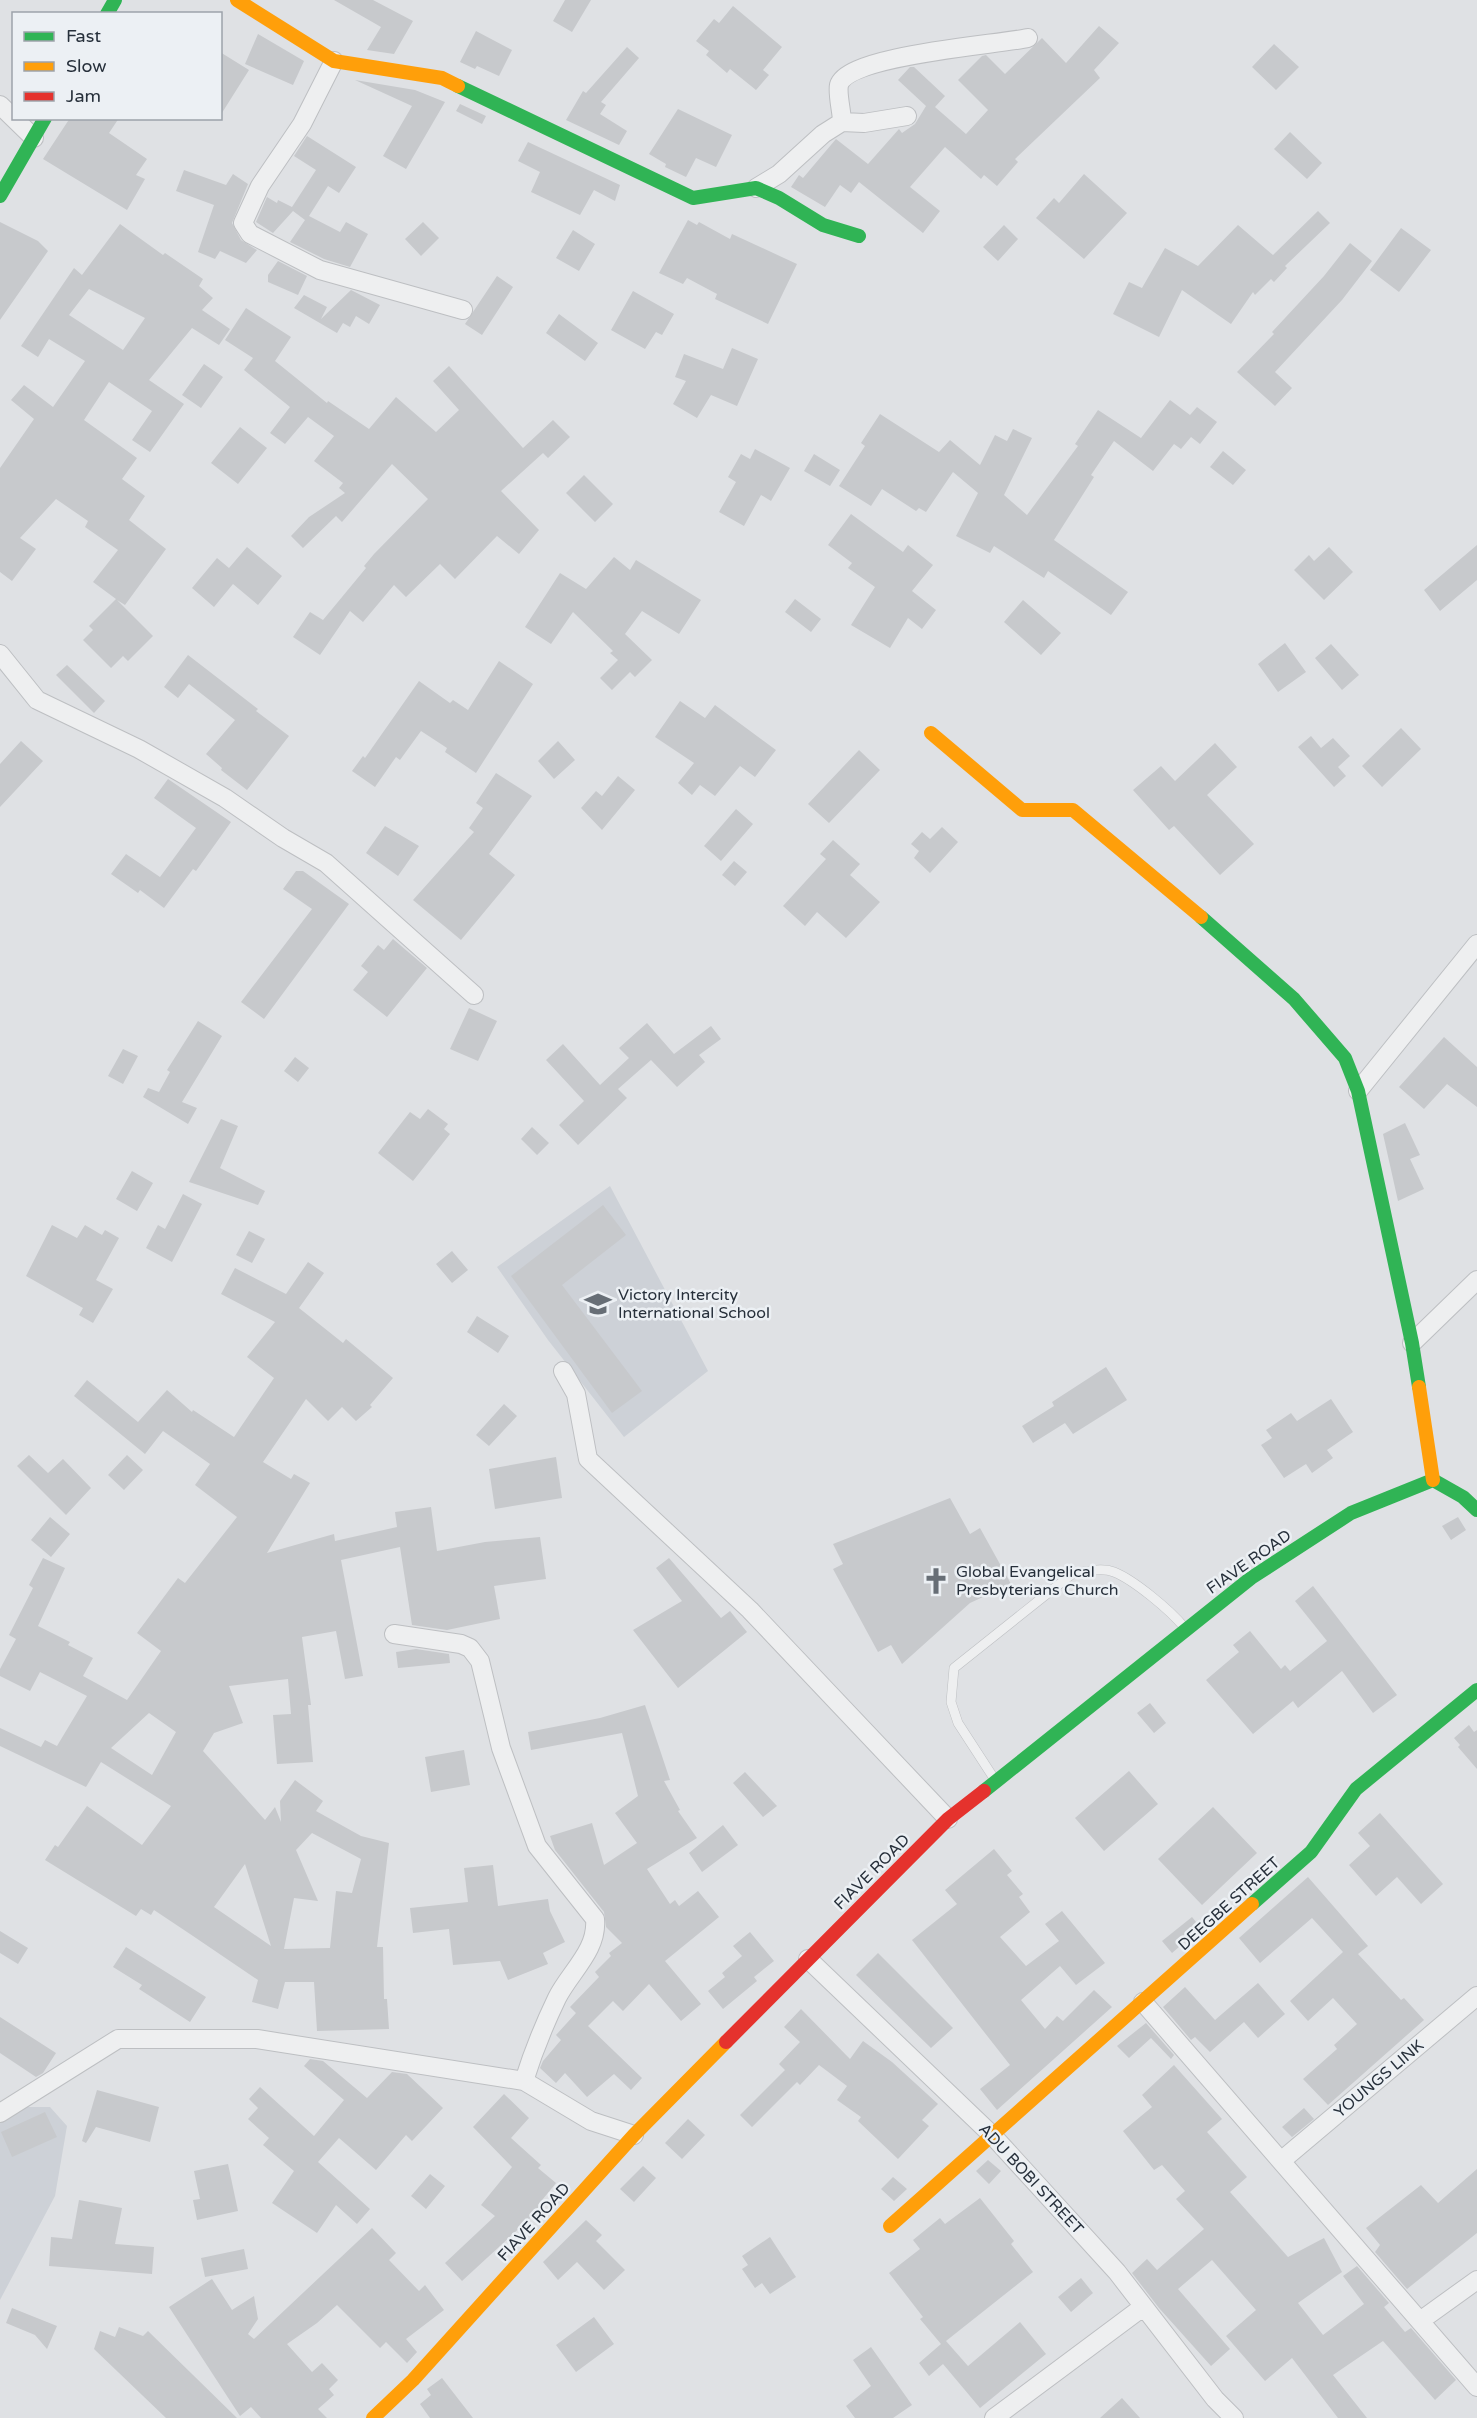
<svg xmlns="http://www.w3.org/2000/svg" width="1477" height="2418" viewBox="0 0 1477 2418" font-family="'Varela Round',sans-serif">
<style>
.built{fill:#cdd1d7}
.building{fill:#c7c9cc;fill-rule:evenodd}
.lines{fill:none;stroke-linecap:round;stroke-linejoin:round}
.lane-casing{stroke:#bdbfc2;stroke-width:10}
.street-casing{stroke:#bdbfc2;stroke-width:20}
.lane{stroke:#eeeff0;stroke-width:9}
.street{stroke:#eeeff0;stroke-width:18}
.fast{stroke:#30b455;stroke-width:14}
.slow{stroke:#ff9f0a;stroke-width:14}
.jam{stroke:#e5322d;stroke-width:14}
.labels{text-anchor:middle;dominant-baseline:central;stroke-width:5;stroke-linejoin:round;paint-order:stroke}
.poi-label{font-size:16px;fill:#27303b;stroke:#ecf0f4;text-anchor:start}
.street-label{font-size:16px;fill:#27303b;stroke:#ecf0f4}
</style>
<rect width="100%" height="100%" fill="#dfe1e4"/>
<path class="built" d="M610,1186L708,1371L624,1437L548,1340L497,1267Z
M0,2107H50L67,2126L55,2196L0,2300Z"/>
<path class="building" d="M334,0H373L413,21L394,54L367,50L381,27Z
M565,0H591L572,32L553,21Z
M733,6L782,47L763,70L769,75L756,90L730,69L727,73L706,55L709,51L696,41L714,19L719,23Z
M1099,26L1119,43L1094,70L1100,78L1015,159L1018,162L997,186L984,175L981,179L945,147L910,187L940,211L923,233L859,182L851,193L840,185L825,207L791,187L799,175L803,178L836,139L868,164L899,129L902,133L915,124L926,106L898,80L910,67H914L945,96L935,107L966,134L988,110L958,80L982,56L986,55L1005,74L1042,38L1066,63Z
M476,31L512,50L499,76L477,66L475,69L460,62Z
M258,34L304,61L293,85L245,64Z
M1274,44L1299,67L1276,90L1252,67Z
M627,47L639,58L601,102L606,105L600,114L627,131L619,145L566,120L583,91L586,93Z
M220,52L249,70L220,116Z
M355,80L415,90L445,102L406,169L383,156L412,106Z
M460,104L486,116L482,124L456,111Z
M678,109L732,135L716,167L696,158L686,177L665,167L666,164L649,154Z
M70,118H119L109,133L147,159L136,175L145,179L127,210L43,159Z
M1290,132L1322,163L1307,179L1274,149Z
M307,136L356,167L339,193L328,186L309,216L340,232L346,222L368,234L350,267L324,259L290,242L305,220L293,211L273,233L256,222L267,197L277,203L278,200L292,207L316,170L294,156Z
M528,142L620,185L615,201L594,190L580,215L531,192L540,172L518,161Z
M184,170L226,185L233,174L248,184L232,223L241,240L257,250L246,263L220,251L215,259L198,252L214,205L176,191Z
M1084,174L1127,213L1084,259L1036,218L1054,198L1059,203Z
M1318,211L1330,223L1285,266L1287,268L1274,282L1271,279L1255,295L1253,292L1231,324L1182,290L1159,337L1113,314L1129,282L1142,288L1165,248L1198,266L1238,225L1273,255Z
M688,220L697,225L699,222L730,239L732,234L797,264L768,324L715,299L717,294L687,278L683,284L659,273Z
M0,222L38,241L48,251L0,320Z
M423,222L439,238L421,256L405,239Z
M120,224L163,255L165,253L203,279L199,286L213,298L202,310L230,329L219,345L192,328L149,380L184,404L150,452L132,440L152,411L109,382L84,420L137,458L122,479L145,496L129,520L166,549L125,605L117,600L153,636L128,661L123,656L111,668L83,640L93,630L89,626L116,599L93,582L118,550L85,527L88,521L56,499L20,538L36,549L12,581L0,572V468L34,419L11,400L24,385L53,407L85,361L49,339L38,357L21,346L74,268L82,275ZM89,289L145,318L123,350L69,315Z
M1004,225L1018,239L998,261L983,247Z
M1401,228L1431,250L1399,292L1370,270Z
M573,230L595,244L579,271L556,258Z
M1350,243L1372,261L1342,300L1275,372L1292,388L1275,406L1237,372L1274,334L1272,332L1324,276Z
M278,261L307,276L298,295L268,282V275Z
M497,276L513,287L482,335L465,324Z
M351,290L380,305L369,324L356,316L350,327L343,323L337,333L294,308L304,295L327,307L321,319Z
M633,291L674,314L662,335L656,332L645,349L611,330Z
M246,308L291,337L275,361L327,403L328,401L369,429L396,397L436,432L459,410L433,381L449,366L523,448L553,420L570,437L548,458L543,453L501,491L539,530L519,554L497,536L455,579L440,564L406,597L394,585L363,622L350,611L320,655L293,637L310,612L323,620L366,568L364,566L374,554L428,499L392,464L342,522L336,516L303,548L291,536L309,517L345,493L339,488L343,483L314,461L334,436L308,417L285,444L270,433L290,407L244,370L253,358L225,340Z
M559,314L598,343L585,361L546,333Z
M732,348L758,359L737,406L711,395L697,418L673,404L686,381L675,377L684,354L723,369Z
M204,364L223,377L201,408L182,395Z
M1170,400L1190,415L1197,407L1217,422L1200,444L1191,437L1181,449L1174,444L1153,471L1114,441L1091,475L1094,477L1054,540L1128,592L1111,615L1048,571L1044,578L994,546L990,553L956,536L978,493L953,472L926,512L919,508L916,511L882,489L871,506L839,486L865,446L861,443L880,414L939,452L950,440L980,465L995,435L1007,441L1013,429L1032,438L1004,495L1027,515L1078,446L1075,444L1098,410L1141,438Z
M240,427L267,448L238,484L211,463Z
M755,449L790,468L771,501L761,495L744,526L719,512L736,482L728,477L741,454L750,459Z
M1223,451L1246,470L1233,485L1210,467Z
M814,454L840,470L830,486L804,471Z
M584,475L613,504L595,522L566,493Z
M851,514L903,552L908,545L933,565L912,591L936,610L922,629L908,618L890,648L851,625L875,587L848,568L852,563L828,545Z
M1477,545V580L1440,611L1424,590Z
M247,547L282,576L258,605L233,584L214,607L192,588L217,558L229,568Z
M1329,547L1353,572L1324,600L1294,570L1309,555L1314,561Z
M614,557L630,570L636,560L701,600L679,634L642,611L625,634L652,660L635,677L630,672L612,690L600,678L618,660L610,653L613,651L573,612L551,644L525,627L560,573L586,589Z
M795,599L821,619L811,632L785,612Z
M1023,600L1061,633L1041,655L1004,622Z
M1285,643L1306,672L1278,692L1258,664Z
M1331,644L1359,675L1342,690L1315,658Z
M188,655L258,709L256,711L289,736L247,790L221,770L222,768L206,754L235,720L189,684L178,698L164,687Z
M499,661L533,684L476,773L445,752L447,748L421,731L400,760L396,757L375,787L352,771L363,756L365,758L419,681L450,703L453,700L468,710Z
M67,665L105,701L94,713L56,675Z
M680,701L705,718L715,705L776,750L755,777L740,766L715,796L700,785L692,795L678,783L694,763L655,737Z
M1401,728L1421,749L1382,787L1362,766Z
M1311,736L1321,748L1333,738L1350,756L1338,767L1346,776L1334,787L1298,747Z
M21,741L43,761L0,807V764Z
M558,741L575,760L554,779L538,761Z
M1215,743L1237,767L1207,795L1254,844L1220,875L1174,826L1169,830L1133,790L1161,766L1175,781Z
M859,750L880,770L829,823L808,804Z
M496,773L532,796L489,854L515,875L461,940L413,900L474,832L469,828L483,808L476,803Z
M618,776L635,790L602,830L581,808L596,791L602,796Z
M168,779L231,822L196,871L193,869L164,908L140,890L138,893L111,874L126,854L160,877L196,828L154,798Z
M736,809L753,824L721,861L704,846Z
M385,826L419,846L398,876L366,853Z
M942,827L958,842L930,873L914,858L919,851L911,844L922,832L930,839Z
M833,840L860,864L850,875L880,902L846,938L817,912L805,926L783,906L826,859L820,854Z
M734,861L747,872L735,886L722,875Z
M296,871H303L349,904L264,1019L241,1002L312,909L283,889Z
M393,939L427,968L387,1017L353,990L368,972L361,966L378,945L384,950Z
M469,1008L497,1021L478,1061L450,1049Z
M198,1021L222,1036L182,1102L197,1108L188,1124L143,1097L148,1088L159,1092L170,1072L167,1070Z
M647,1023L674,1054L711,1026L721,1039L699,1055L705,1062L677,1087L651,1060L618,1089L627,1098L578,1145L559,1125L584,1101L546,1060L563,1044L600,1085L629,1058L619,1048Z
M1444,1037L1477,1067V1107L1447,1084L1424,1109L1399,1087Z
M123,1049L138,1056L123,1084L108,1076Z
M295,1057L309,1068L298,1082L284,1071Z
M428,1109L448,1124L444,1129L450,1134L413,1181L378,1153L410,1112L420,1119Z
M221,1119L238,1126L220,1168L265,1191L258,1205L189,1182Z
M1405,1123L1420,1155L1410,1159L1424,1189L1398,1201L1383,1134Z
M532,1127L549,1143L537,1155L521,1139Z
M132,1171L153,1183L137,1211L116,1199Z
M183,1194L202,1204L172,1262L146,1248L158,1225L165,1229Z
M603,1205L626,1235L562,1285L642,1391L612,1413L511,1276Z
M52,1225L77,1238L85,1225L102,1235L105,1230L119,1238L96,1280L113,1289L93,1323L79,1315L83,1308L26,1276Z
M249,1231L265,1239L252,1263L236,1255Z
M452,1251L468,1270L452,1283L436,1264Z
M308,1262L324,1273L299,1308L343,1343L346,1339L393,1378L370,1405L372,1407L356,1421L342,1407L328,1421L306,1399L263,1462L291,1479L294,1474L310,1483L267,1553L334,1534L335,1541L397,1527L395,1512L431,1507L437,1551L485,1542L540,1537L546,1579L494,1586L500,1619L447,1630L412,1625L400,1547L341,1560L363,1676L345,1679L336,1631L302,1637L311,1705H308L313,1762L277,1764L273,1715L291,1714L288,1679L229,1686L243,1723L214,1733L203,1751L265,1820L275,1807L281,1822L280,1801L295,1780L323,1801L316,1811L361,1836L389,1843L377,1947H383L384,1999H387L389,2029L317,2031L314,1982H285L278,2009L252,2002L258,1980L193,1936L154,1910L151,1915L141,1909L136,1916L45,1860L55,1845L58,1847L87,1806L142,1845L171,1806L101,1762L86,1787L0,1746V1728L41,1747L45,1740L57,1746L87,1696L40,1672L30,1691L0,1676V1669L16,1639L9,1635L33,1588L29,1585L43,1558L65,1568L38,1626L70,1642L68,1645L93,1658L83,1676L127,1700L161,1651L137,1633L178,1578L185,1583L237,1517L195,1485L210,1464L163,1431L145,1454L74,1396L87,1380L138,1422L167,1390L192,1412L193,1410L234,1437L274,1378L247,1357L275,1322L221,1294L235,1268L286,1294ZM149,1713L176,1732L152,1775L111,1748ZM312,1833L361,1859L352,1893L336,1891L330,1948L284,1949L294,1898L318,1901L296,1850ZM245,1864L271,1946L214,1907Z
M477,1316L509,1336L498,1353L467,1332Z
M1106,1367L1127,1400L1073,1434L1065,1423L1033,1443L1022,1426L1054,1406L1052,1402Z
M1331,1399L1353,1432L1327,1450L1333,1458L1312,1473L1306,1464L1284,1478L1261,1445L1272,1438L1266,1430L1291,1413L1297,1421Z
M504,1404L517,1416L489,1446L476,1435Z
M29,1455L48,1473L63,1459L91,1488L66,1515L17,1466Z
M127,1455L143,1470L124,1490L108,1475Z
M556,1457L562,1498L495,1509L489,1469Z
M950,1498L970,1534L980,1528L1011,1584L970,1603L902,1664L891,1645L878,1652L833,1569L843,1564L833,1544Z
M50,1517L70,1534L51,1557L31,1540Z
M1458,1517L1466,1530L1451,1540L1442,1526Z
M669,1558L721,1618L730,1611L747,1632L678,1688L633,1630L682,1601L656,1568Z
M1313,1586L1397,1695L1373,1713L1342,1671L1298,1708L1293,1701L1253,1734L1206,1680L1239,1652L1233,1645L1250,1631L1281,1669L1285,1665L1290,1671L1327,1641L1295,1601Z
M416,1649L449,1654L450,1663L398,1668L396,1652Z
M1150,1703L1166,1723L1154,1733L1137,1713Z
M645,1705L670,1780L664,1781L680,1810L678,1811L697,1838L647,1869L670,1904L675,1900L679,1906L698,1891L719,1917L665,1961L701,2004L681,2021L649,1984L623,2011L613,2001L588,2026L642,2078L631,2090L614,2074L587,2097L565,2073L556,2083L540,2068L543,2061L561,2040L556,2035L576,2013L570,2007L599,1977L595,1972L611,1956L609,1953L622,1943L606,1927L604,1912L555,1850L550,1836L592,1823L604,1865L637,1843L615,1813L638,1796L622,1733L531,1750L528,1732L600,1718Z
M1469,1725L1474,1732L1477,1730V1769L1458,1747L1460,1745L1454,1738Z
M464,1750L470,1785L431,1792L425,1757Z
M1129,1771L1158,1804L1104,1851L1075,1818Z
M745,1772L777,1806L763,1817L733,1783Z
M1213,1807L1257,1853L1202,1905L1158,1859Z
M1380,1813L1443,1884L1421,1904L1397,1877L1376,1896L1349,1865L1370,1846L1358,1833Z
M723,1825L738,1845L702,1872L689,1853Z
M994,1849L1012,1871L1007,1875L1023,1894L1019,1897L1030,1912L1000,1937L1026,1966L1059,1941L1045,1924L1062,1911L1105,1963L1076,1985L1060,1966L1021,2000L1045,2029L1057,2016L1063,2021L1094,1990L1112,2007L997,2110L980,2089L1010,2065L912,1940L957,1904L945,1890Z
M493,1865L498,1906L548,1899L550,1911L565,1942L543,1953L548,1964L508,1980L500,1961L453,1965L449,1929L413,1933L410,1908L468,1902L464,1868Z
M1308,1877L1368,1946L1358,1954L1401,2000L1404,1998L1424,2020L1328,2105L1303,2079L1337,2049L1334,2045L1357,2024L1333,1998L1308,2021L1290,2001L1343,1952L1312,1918L1260,1963L1239,1938Z
M1192,1917L1201,1928L1172,1953L1162,1941Z
M0,1931L28,1948L18,1964L0,1953Z
M750,1932L774,1961L754,1977L757,1981L723,2009L708,1991L725,1977L722,1973L742,1956L733,1946Z
M126,1947L206,1997L190,2022L139,1989L142,1985L113,1967Z
M878,1953L953,2028L931,2048L856,1975Z
M1258,1983L1285,2014L1258,2038L1244,2022L1210,2052L1195,2037L1191,2040L1163,2007L1185,1987L1215,2020Z
M801,2009L850,2059L863,2041L892,2062L938,2104L922,2120L929,2126L898,2159L858,2121L861,2117L837,2100L847,2086L819,2065L800,2085L797,2082L752,2127L740,2115L785,2070L779,2064L800,2042L784,2027Z
M0,2017L56,2053L43,2073L36,2077L0,2053Z
M1146,2023L1174,2055L1171,2059L1151,2038L1129,2058L1117,2046Z
M310,2059L323,2061L367,2098L392,2072L407,2074L443,2108L412,2141L406,2135L376,2170L339,2138L318,2162L370,2209L357,2224L336,2205L317,2233L272,2203L294,2171L263,2145L269,2138L248,2119L258,2108L249,2099L260,2087L314,2136L344,2100L304,2066Z
M1174,2065L1222,2119L1207,2132L1247,2177L1230,2192L1288,2257L1324,2238L1342,2272L1298,2303L1323,2335L1364,2304L1343,2276L1357,2266L1389,2303L1384,2307L1405,2332L1411,2328L1456,2380L1435,2400L1383,2341L1333,2375L1367,2418H1338L1292,2358L1265,2381L1226,2336L1256,2310L1212,2260L1178,2289L1230,2349L1211,2366L1159,2308L1132,2273L1147,2259L1157,2270L1204,2229L1176,2199L1185,2191L1162,2165L1154,2170L1123,2131L1152,2107L1142,2095Z
M97,2090L159,2107L150,2142L96,2127L86,2143L82,2141Z
M504,2094L529,2118L511,2138L541,2165L538,2168L556,2183L538,2205L541,2208L462,2281L445,2263L495,2216L481,2205L512,2167L473,2127Z
M1304,2108L1314,2119L1292,2137L1282,2127Z
M45,2112L57,2137L12,2157L1,2132Z
M688,2119L705,2135L682,2159L665,2143Z
M988,2160L1001,2171L989,2184L976,2171Z
M228,2164L238,2211L197,2220L193,2200L200,2199L194,2171Z
M643,2166L656,2178L634,2202L620,2189Z
M1477,2169V2233L1407,2289L1375,2252L1380,2245L1366,2228L1421,2185L1438,2203Z
M430,2174L445,2186L426,2209L411,2196Z
M893,2177L907,2189L894,2201L881,2189Z
M980,2198L1014,2241L1011,2244L1033,2272L946,2341L968,2366L1020,2322L1046,2354L980,2408L943,2364L929,2376L919,2363L941,2344L920,2319L923,2317L889,2273L920,2249L913,2240L940,2218L945,2224Z
M79,2200L122,2208L115,2244L154,2247L152,2274L49,2266L51,2237L72,2239Z
M586,2220L602,2235L596,2241L625,2270L604,2290L577,2262L558,2280L543,2262Z
M372,2228L396,2253L389,2260L419,2291L425,2285L444,2310L406,2339L417,2352L407,2363L386,2342L380,2348L337,2305L317,2323L287,2344L312,2372L322,2363L338,2380L329,2389L334,2395L318,2409L327,2418H261L251,2407L240,2416L169,2307L212,2279L232,2310L254,2296L258,2319L248,2334L254,2339Z
M770,2237L796,2277L770,2294L762,2283L755,2288L742,2269L748,2265L742,2256Z
M244,2249L248,2269L205,2277L201,2258Z
M1081,2278L1093,2293L1071,2312L1058,2297Z
M12,2308L57,2326L47,2349L35,2335L6,2323Z
M594,2317L614,2344L576,2372L556,2345Z
M119,2327L143,2336L148,2331L237,2418H166L94,2349L100,2331L115,2337Z
M871,2347L912,2405L893,2418H855L846,2406L871,2386L853,2360Z
M442,2378L473,2418H430L420,2404L431,2395L427,2389Z
M1122,2398L1140,2418H1100Z"/>
<g class="lines">
<defs>
<path id="lane" d="M995,1780L958,1723L951,1702L954,1668L1072,1574C1084,1572 1101,1567 1114,1572C1134,1580 1170,1610 1184,1627"/>
<path id="street" d="M334,61L302,124L260,186L243,223L250,234L320,270L463,310
M0,105L34,138
M842,122C842,112 837,94 839,85C848,55 996,45 1028,38
M756,188L779,174L823,134L842,122L864,123L907,116
M0,654L37,700L139,749L225,798L283,838L326,863L474,995
M1358,1091L1477,944
M1412,1343L1477,1280
M563,1371L576,1394L588,1459L750,1610L948,1819
M394,1634L461,1644L470,1648L480,1661L501,1748L537,1846L595,1919C598,1950 570,1972 557,1998C544,2025 533,2052 524,2081
M808,1959L993,2136L1117,2272L1215,2399L1234,2418
M1143,2002L1477,2387
M0,2113L118,2039H257L524,2081L591,2121L634,2135
M1281,2161L1477,1996
M1420,2321L1477,2280
M994,2418L1143,2307"/>
</defs>
<use href="#lane" class="lane-casing"/>
<use href="#street" class="street-casing"/>
<use href="#lane" class="lane"/>
<use href="#street" class="street"/>
<path class="fast" d="M107,14L115,0
M458,86L693,198L756,188L779,198L823,225L859,236
M0,196L45,118
M1201,917L1294,999L1345,1058L1358,1091L1412,1343L1419,1387
M984,1791L1251,1578L1351,1513L1433,1480L1463,1497L1477,1510
M1252,1904L1311,1852L1356,1789L1477,1690"/>
<path class="slow" d="M237,0L334,61L442,78L458,86
M931,733L1022,810H1073L1201,917
M1419,1387L1433,1480
M890,2226L1252,1904
M373,2418L413,2380L634,2135L726,2042"/>
<path class="jam" d="M726,2042L948,1819L984,1791"/>
</g>
<defs>
<symbol id="school-bare" viewBox="-9 -9 18 18"><path d="M0-5L7-2L0 1L-7-2ZM-4 1L0 2.5L4 1V4Q0 6-4 4Z" fill="#676e76" stroke="#ecf0f4" stroke-width="2.5" paint-order="stroke"/></symbol>
<symbol id="church-bare" viewBox="-9 -9 18 18"><path d="M-1.2-6h2.4v3.5h3.3v2.4h-3.3V6h-2.4V-.1h-3.3v-2.4h3.3Z" fill="#676e76" stroke="#ecf0f4" stroke-width="2.5" paint-order="stroke"/></symbol>
</defs>
<g fill-rule="evenodd">
<use href="#school-bare" x="579" y="1285" width="38" height="38"/>
<use href="#church-bare" x="917" y="1562" width="38" height="38"/>
</g>
<g class="labels">
<g class="poi-label">
<text x="618" y="1295">Victory Intercity<tspan x="618" dy="18">International School</tspan></text>
<text x="956" y="1572">Global Evangelical<tspan x="956" dy="18">Presbyterians Church</tspan></text>
</g>
<g class="street-label">
<text transform="translate(1249 1562) rotate(-35)">FIAVE ROAD</text>
<text transform="translate(872 1872) rotate(-45)">FIAVE ROAD</text>
<text transform="translate(1229 1904) rotate(-42)">DEEGBE STREET</text>
<text transform="translate(1379 2079) rotate(-40)">YOUNGS LINK</text>
<text transform="translate(1031 2179) rotate(47)">ADU BOBI STREET</text>
<text transform="translate(534 2222) rotate(-48)">FIAVE ROAD</text>
</g>
</g>
<rect x="12" y="12" width="210" height="108" fill="#ecf0f4" stroke="#9da3aa" stroke-width="1.5"/>
<rect x="24" y="32" width="30" height="9" fill="#30b455" stroke="#9da3aa" stroke-width="1.5"/>
<text x="66" y="42" font-size="18" fill="#27303b">Fast</text>
<rect x="24" y="62" width="30" height="9" fill="#ff9f0a" stroke="#9da3aa" stroke-width="1.5"/>
<text x="66" y="72" font-size="18" fill="#27303b">Slow</text>
<rect x="24" y="92" width="30" height="9" fill="#e5322d" stroke="#9da3aa" stroke-width="1.5"/>
<text x="66" y="102" font-size="18" fill="#27303b">Jam</text>
</svg>
